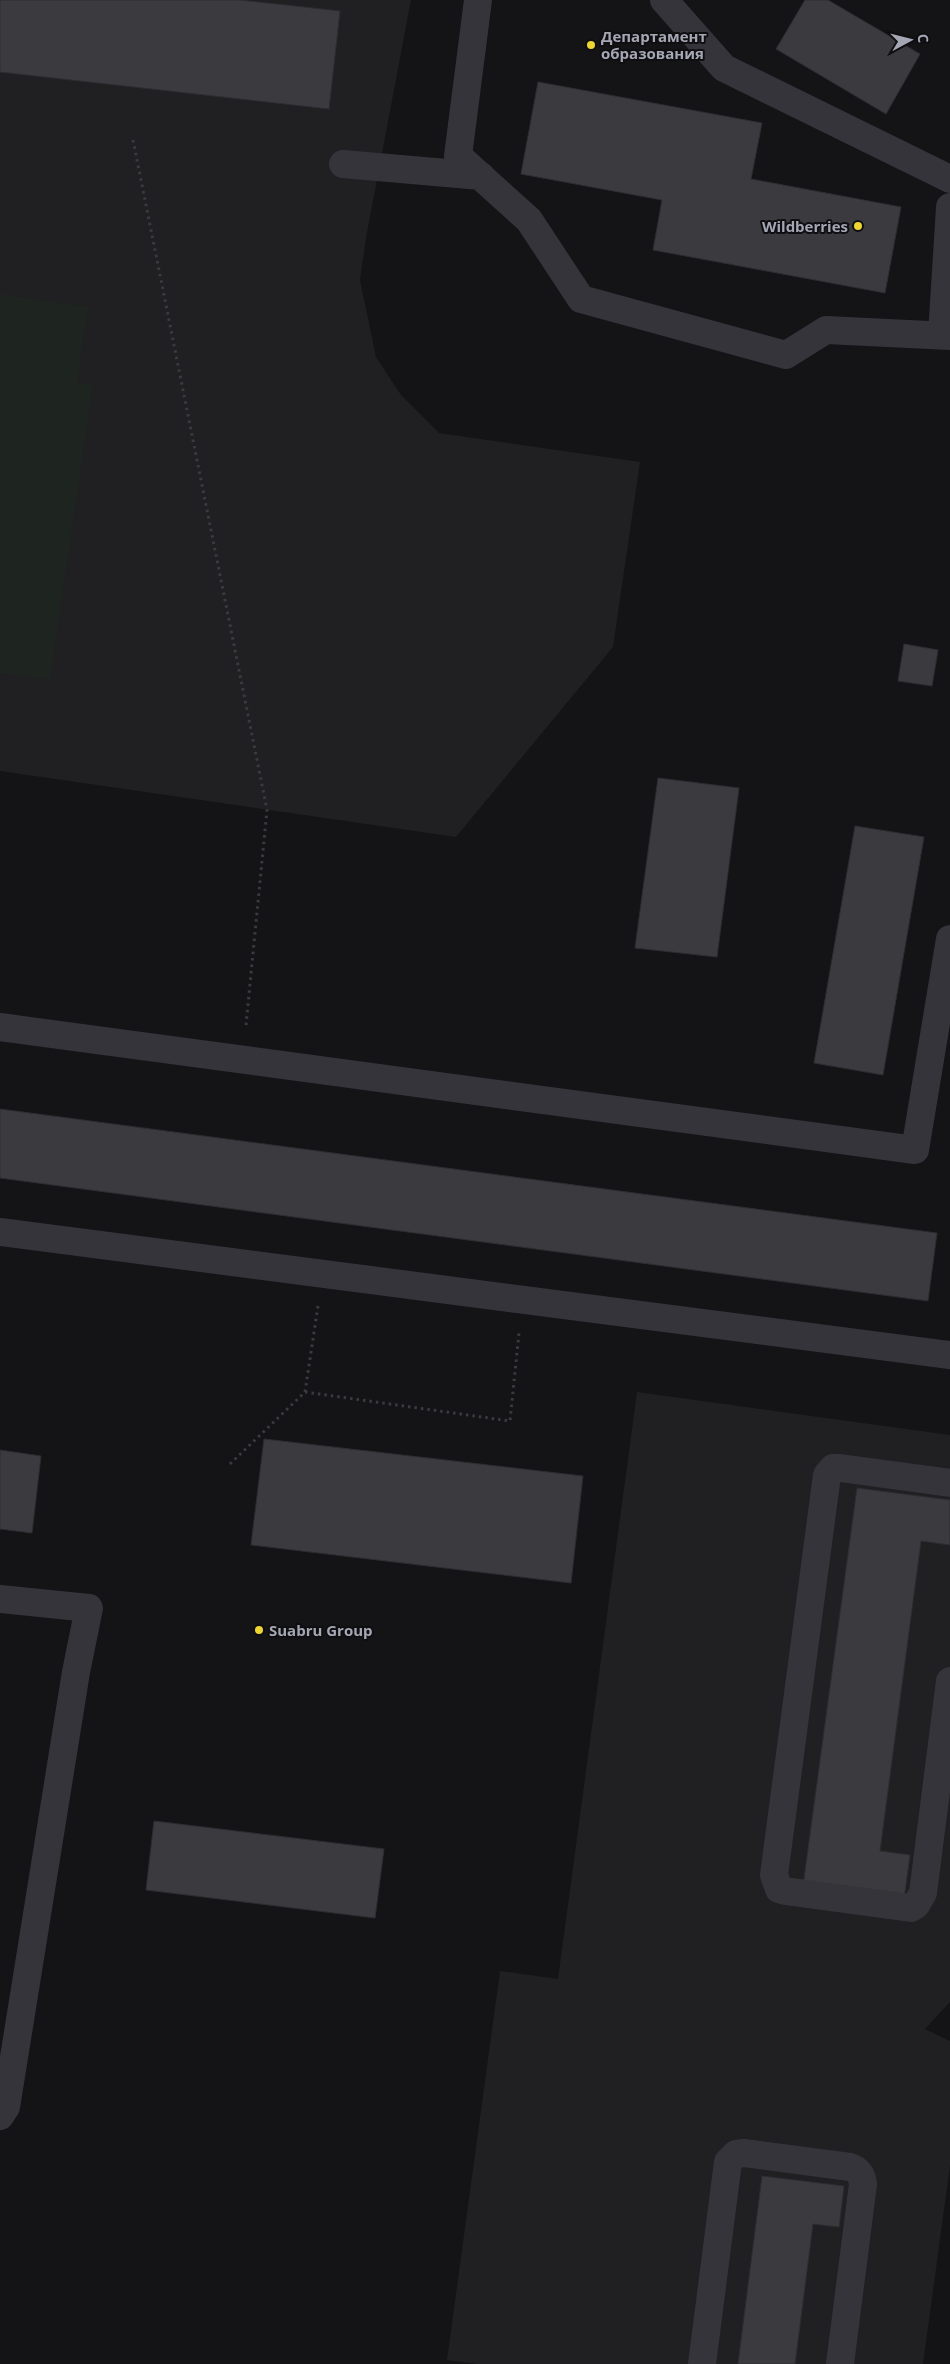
<svg xmlns="http://www.w3.org/2000/svg" width="950" height="2364" viewBox="0 0 950 2364" font-family="'Open Sans',sans-serif">
<style>
.built{fill:#201f22}
.green{fill:#1e2520}
.building{fill:#3b3b3f;stroke:#2e2d31}
.lines{fill:none;stroke-linecap:round;stroke-linejoin:round}
.path{stroke:#3a3b41;stroke-width:3;stroke-dasharray:2.5 4;stroke-linecap:butt}
.minor{stroke:#35343a;stroke-width:28}
.poi-dot{fill:#eed632;stroke:#0f0e10;stroke-width:2}
.labels{text-anchor:middle;dominant-baseline:central;stroke-width:4;stroke-linejoin:round;paint-order:stroke}
.poi-label{font-size:15px;font-weight:bold;fill:#a5a7b5;stroke:#0f0e10;text-anchor:start}
</style>
<rect width="100%" height="100%" fill="#141315"/>
<path class="built" d="M0,0H411L366,238L360,280L376,357L401,395L439,433L640,462L613,647L456,837L0,771Z
M637,1392L950,1435V2002L925,2029L950,2041V2166L923,2364H477L447,2360L500,1971L558,1979Z"/>
<path class="green" d="M0,294L88,307L77,383L93,385L50,680L0,673Z"/>
<path class="building" d="M0,0H240L340,11L329,109L0,72Z
M805,0H828L920,54L886,114L776,49Z
M538,82L762,123L751,179L901,207L885,293L653,250L662,200L521,174Z
M904,644L938,650L932,686L898,681Z
M658,778L739,788L717,957L635,948Z
M855,826L924,837L883,1075L814,1063Z
M0,1109L937,1233L928,1301L0,1178Z
M264,1439L583,1476L571,1583L251,1545Z
M0,1450L41,1456L32,1533L0,1529Z
M857,1488L950,1500V1545L921,1541L880,1851L910,1855L904,1899L803,1886Z
M154,1821L384,1849L375,1918L146,1890Z
M762,2176L844,2186L839,2227L813,2224L795,2364H738Z"/>
<g class="lines">
<path class="path" d="M133,140L267,810L246,1025
M305,1392L318,1306
M230,1464L305,1392L510,1421L519,1333"/>
<path class="minor" d="M478,0L458,156L529,220L581,299L786,355L826,330L950,336
M664,0L724,68L950,179
M343,164L481,176
M942,335L950,207
M0,1027L915,1150L950,939
M0,1232L950,1355
M950,1483L840,1468H833L827,1475L774,1875L779,1889L785,1891L911,1908L916,1905L923,1893L950,1681
M0,1599L89,1608L76,1672L6,2107L0,2116
M702,2364L728,2162L736,2154L744,2153L850,2167C859,2170 862,2175 863,2184L840,2364"/>
</g>
<g class="poi-dot">
<circle cx="591" cy="45" r="5"/>
<circle cx="858" cy="226" r="5"/>
<circle cx="259" cy="1630" r="5"/>
</g>
<g class="labels">
<g class="poi-label">
<text x="601" y="36">Департамент<tspan x="601" dy="17">образования</tspan></text>
<text x="848" y="226" text-anchor="end">Wildberries</text>
<text x="269" y="1630">Suabru Group</text>
</g>
</g>
<g transform="translate(910 40) rotate(83)" stroke="#0f0e10" stroke-width="4" paint-order="stroke">
<path d="M0-4L9 19L0 12L-9 19Z" fill="#a5a7b5"/>
<text y="-8" font-size="14" font-weight="bold" text-anchor="middle" fill="#a5a7b5">С</text>
</g>
</svg>
